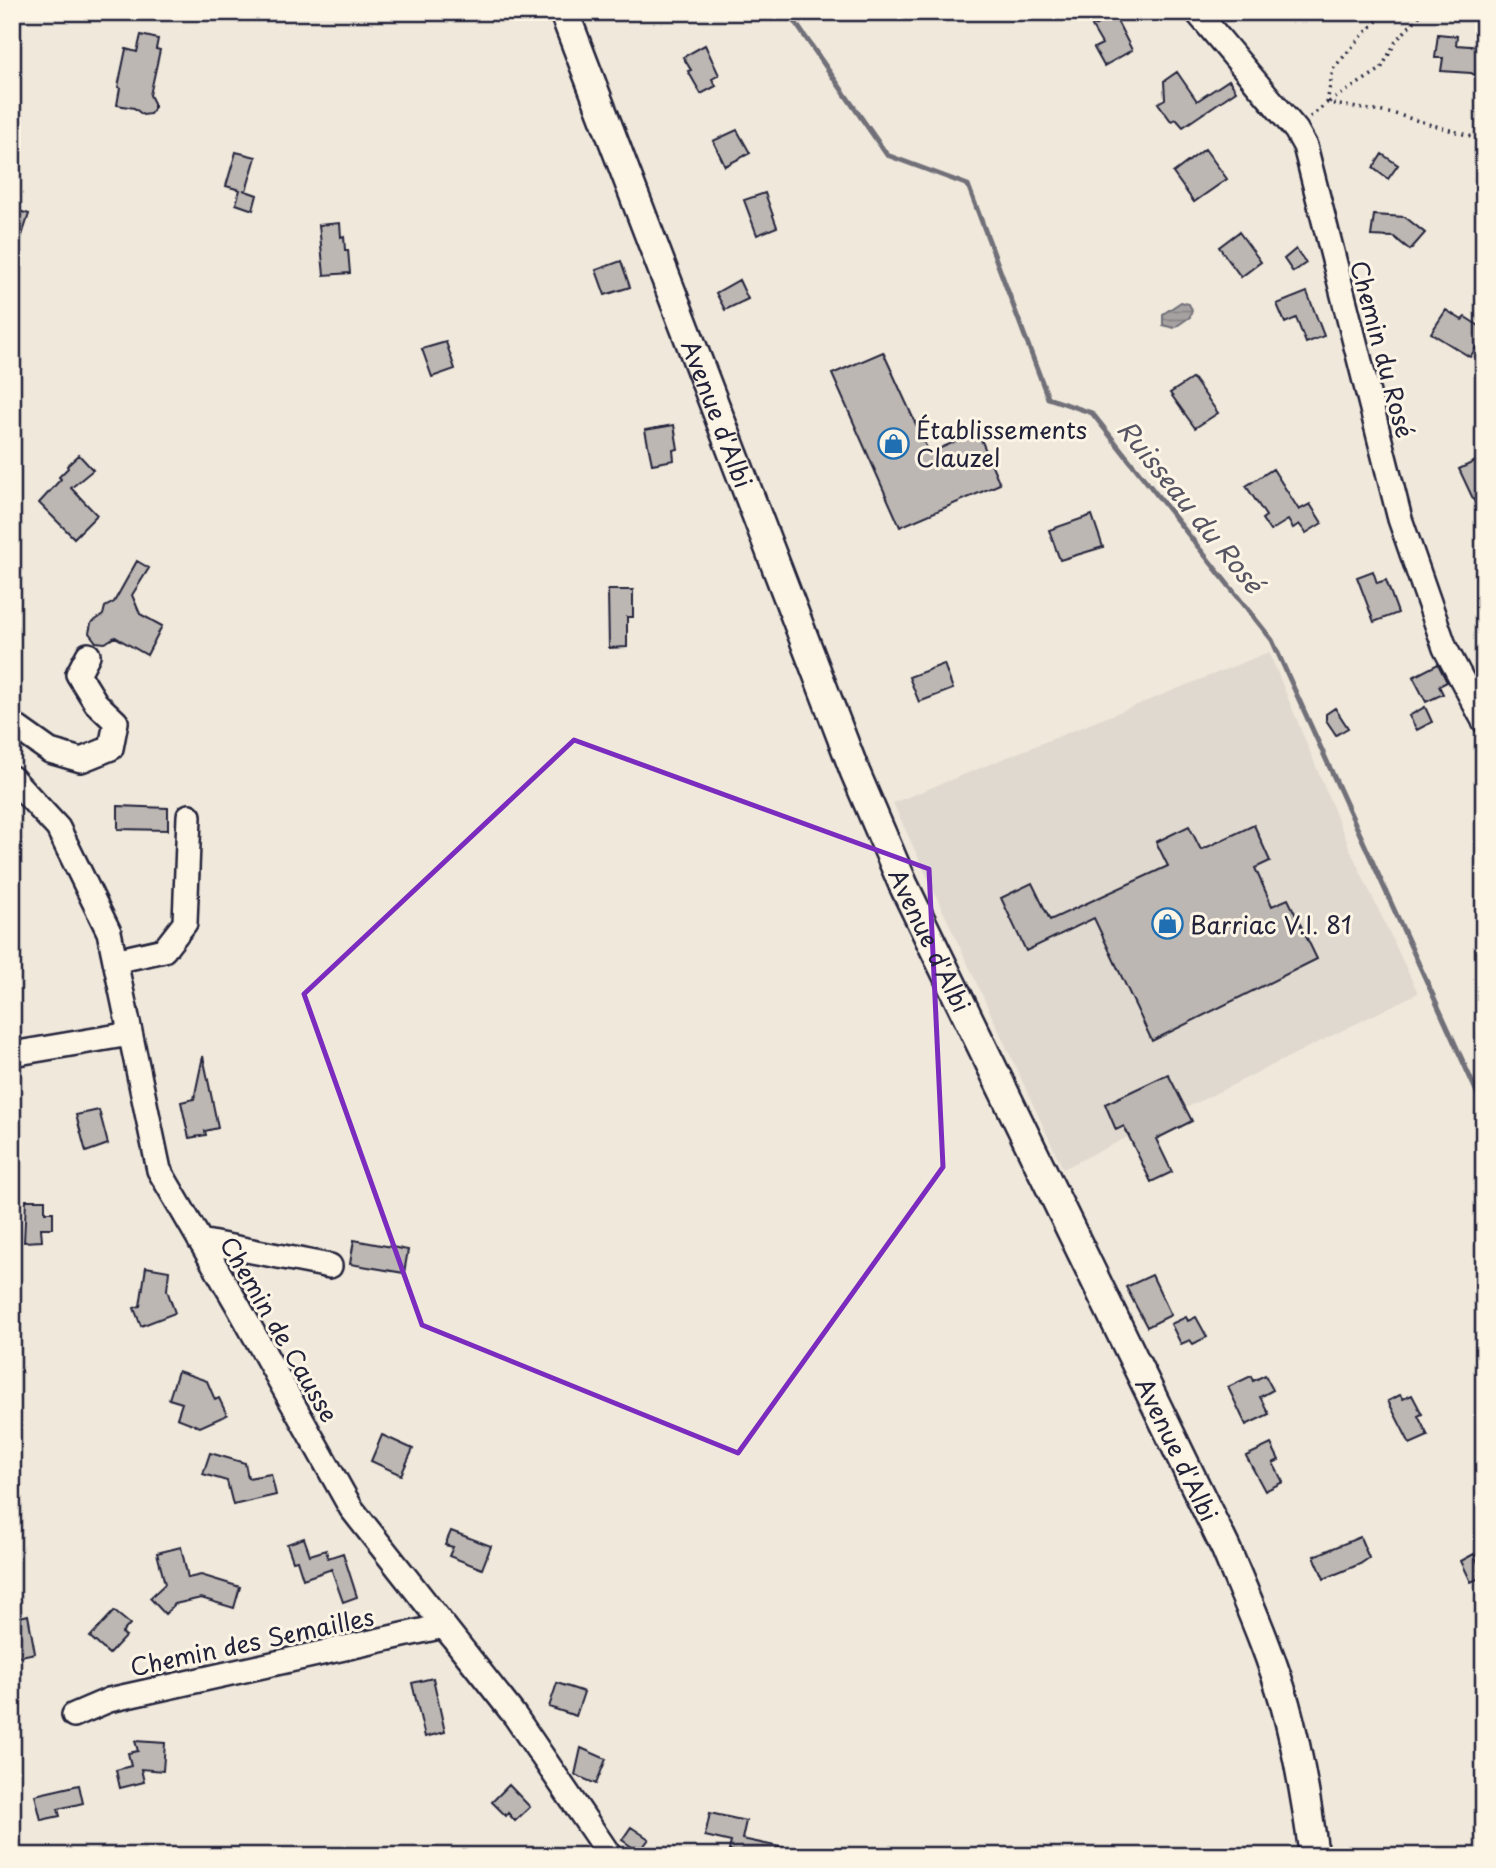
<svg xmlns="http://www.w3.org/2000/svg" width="1496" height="1868" viewBox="0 0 1496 1868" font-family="'Playpen Sans',sans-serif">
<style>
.built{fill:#e0d9cf}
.water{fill:url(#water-rules);stroke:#716f79;stroke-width:2}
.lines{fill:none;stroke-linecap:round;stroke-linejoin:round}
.stream{stroke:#716f79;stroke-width:5}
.building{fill:#bcb7b3;stroke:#22223b;stroke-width:2}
.minor-casing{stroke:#22223b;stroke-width:28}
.major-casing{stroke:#22223b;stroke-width:33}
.path{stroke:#22223b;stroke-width:3.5;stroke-dasharray:2 5;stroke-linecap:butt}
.minor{stroke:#fcf5e5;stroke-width:23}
.major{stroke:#fcf5e5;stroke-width:28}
.marked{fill:none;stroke:#7b2cbf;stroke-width:5;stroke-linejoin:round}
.labels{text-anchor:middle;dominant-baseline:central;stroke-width:6;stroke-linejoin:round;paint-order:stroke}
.street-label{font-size:24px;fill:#22223b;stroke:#fcf5e5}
.poi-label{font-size:24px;fill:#22223b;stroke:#fcf5e5;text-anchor:start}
.water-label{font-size:26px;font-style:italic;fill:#575564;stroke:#fcf5e5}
</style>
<defs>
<pattern id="water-rules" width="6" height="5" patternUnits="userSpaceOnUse" patternTransform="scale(1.75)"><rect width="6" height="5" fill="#a6a2a2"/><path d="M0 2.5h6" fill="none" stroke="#878485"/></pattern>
</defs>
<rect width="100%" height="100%" fill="#efe8db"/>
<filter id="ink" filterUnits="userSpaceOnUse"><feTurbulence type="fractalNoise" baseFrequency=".0143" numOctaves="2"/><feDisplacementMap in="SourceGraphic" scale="14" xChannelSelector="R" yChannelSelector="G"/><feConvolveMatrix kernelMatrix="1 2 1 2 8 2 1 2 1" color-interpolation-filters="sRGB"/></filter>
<g filter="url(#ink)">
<path class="built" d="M1269,652L1352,854L1418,993L1063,1169L893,803Z"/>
<path class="water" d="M1181,302L1189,304L1192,310L1190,317L1174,328L1163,325V314Z"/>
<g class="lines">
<path class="stream" d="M788,12L887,155L968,185L1048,398L1092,413L1272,640L1484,1108"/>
</g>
<path class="building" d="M1114,15L1132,50L1104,66L1094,48L1102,44L1092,27Z
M1438,34L1457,36L1456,45L1484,47V79L1471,73L1441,71L1443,58H1435Z
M141,35L158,39L156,49L160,50L150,95L154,103V109L150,114L143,115L134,108L117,105L120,88L118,87L126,49L137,52Z
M705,45L719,75L712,79L716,86L701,94L688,71L691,70L683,57Z
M1177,72L1197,101L1229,80L1236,91L1183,127L1176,119L1171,121L1158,103L1165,99L1164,81Z
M737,130L750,153L725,166L713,141Z
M1205,149L1227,179L1194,202L1173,173Z
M236,152L256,157L246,191L243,190L257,195L253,210L236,204L240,190L226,186Z
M1382,154L1398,165L1388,179L1373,168Z
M765,193L777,227L757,235L744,200Z
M12,209L29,214L15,257H12Z
M1374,215L1405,217L1425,233L1410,250L1394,237L1371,236Z
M340,223L341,237L344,236L345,250H348L350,273L324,275L319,225Z
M1239,232L1261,262L1241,277L1219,247Z
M1296,249L1306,263L1293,272L1284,259Z
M621,261L630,287L605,295L596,270Z
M739,280L748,299L725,310L716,293Z
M1307,292L1324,336L1306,343L1296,318L1285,323L1277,304Z
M1446,310L1462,320L1465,317L1484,329V336L1470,357L1431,333Z
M446,342L455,369L432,377L422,349Z
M883,352L929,453L978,432L1000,484L900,527L832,374Z
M1193,378L1218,413L1195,428L1170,393Z
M674,425L678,449L673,450L674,460L652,464L645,430Z
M79,455L93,470L71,488L97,515L74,538L39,503L61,479L59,477L68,468L67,466Z
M1484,457V522L1459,469Z
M1273,469L1299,510L1310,504L1322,523L1306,533L1299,524L1293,528L1288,520L1270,531L1262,519L1266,516L1246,486Z
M1092,515L1103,547L1060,560L1049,530Z
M137,561L149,568L132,595L140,614L162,626L147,655L115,637L105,643L96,642L89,633L91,623L103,615L105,607L114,602Z
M1373,571L1377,583L1386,580L1398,613L1374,622L1357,577Z
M608,590H633V617H627V647L609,648Z
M944,664L953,689L919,702L909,677Z
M1438,664L1447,682L1439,686L1443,694L1426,702L1413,677Z
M1425,707L1432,722L1417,730L1409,716Z
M1335,708L1348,728L1336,735L1326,720V714Z
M118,806L168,808V830L118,829Z
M1254,825L1270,861L1255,868L1272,906L1288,899L1317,959L1152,1041L1094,918L1026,951L1001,898L1032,883L1050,920L1168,866L1156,842L1189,826L1201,850Z
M203,1056L218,1128L205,1131L206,1135L189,1138L181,1102L194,1099Z
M1168,1074L1192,1121L1156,1139L1172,1172L1151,1182L1124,1126L1116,1130L1105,1104Z
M99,1110L108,1144L86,1152L76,1115Z
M26,1200H45V1212H53V1228H41L42,1241L24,1242Z
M354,1240L408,1250L404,1273L350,1264Z
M146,1267L169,1271L167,1290L175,1313L141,1326L134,1308L140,1306Z
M1152,1275L1171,1315L1147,1327L1126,1287Z
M1186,1317L1188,1321L1196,1317L1207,1337L1193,1344L1190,1340L1181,1344L1171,1324Z
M178,1371L207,1381L215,1400L219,1398L227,1415L200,1427L177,1418L182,1403L169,1399Z
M1265,1375L1273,1390L1260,1397L1269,1414L1246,1425L1228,1387L1251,1376L1253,1381Z
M1400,1395L1403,1399L1412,1395L1422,1414L1418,1416L1428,1436L1410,1444L1388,1401Z
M382,1435L413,1449L401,1475L371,1461Z
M1271,1444L1279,1460L1273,1463L1283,1482L1265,1491L1246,1456Z
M210,1453L245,1463L248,1478L271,1474L276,1495L233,1505L227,1481L203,1474Z
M451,1531L491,1546L482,1569L449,1556L453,1547L445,1545Z
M1360,1537L1369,1558L1360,1564L1324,1579L1314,1556Z
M304,1538L310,1555L326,1550L328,1558L343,1553L357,1597L343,1602L331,1568L332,1569L303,1579L297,1560L293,1561L287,1544Z
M181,1547L188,1578L201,1575L240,1587L234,1608L201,1598L175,1604L165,1614L150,1598L165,1584L157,1553Z
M1474,1554L1484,1576L1471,1582L1461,1561Z
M114,1611L130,1624L122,1633L126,1636L109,1654L90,1637Z
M28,1615L35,1653L12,1658V1619Z
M433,1678L445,1732L425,1737L412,1683Z
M557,1683L584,1692L576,1716L549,1707Z
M135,1741L165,1743L163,1771L141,1769L144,1782L120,1788L116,1770L131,1766L128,1753L138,1751Z
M581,1748L606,1759L596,1784L575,1775Z
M79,1785L83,1803L58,1809L60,1816L41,1820L35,1795Z
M509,1785L530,1807L515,1821L508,1813L506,1816L492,1802Z
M710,1813L746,1821L742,1839L789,1849L788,1856H739V1853L729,1850L731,1842L705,1836Z
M631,1827L649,1839L639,1852L622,1840Z"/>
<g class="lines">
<defs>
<path id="minor" d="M1197,12L1296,130L1305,146L1400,519L1445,648L1484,721
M12,724L50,751L81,760L111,748L116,722L96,703L78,674L88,655
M12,778L58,828L109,932L159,1170L237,1304L351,1508L515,1716L610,1856
M115,961L164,950L185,923L189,816
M12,1054L130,1034
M200,1241L330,1266
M74,1715L109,1700L444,1626"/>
<g id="major">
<path id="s1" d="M564,12L855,772L903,884L1226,1549C1247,1600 1270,1651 1285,1704C1299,1754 1307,1804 1314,1856"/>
</g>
</defs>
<use href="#minor" class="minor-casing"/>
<use href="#major" class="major-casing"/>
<path class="path" d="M1329,102L1381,69L1396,41L1423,12
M1327,103L1333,69L1359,39L1386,12
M1310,117L1327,103L1395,114L1484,140"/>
<use href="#minor" class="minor"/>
<use href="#major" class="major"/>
</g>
</g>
<path class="marked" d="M574,740L929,869L943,1167L738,1453L422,1325L304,994Z"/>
<defs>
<symbol id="shop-ring" viewBox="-11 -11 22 22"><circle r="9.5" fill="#fcf5e5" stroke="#1f6fb2" stroke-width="1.5"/><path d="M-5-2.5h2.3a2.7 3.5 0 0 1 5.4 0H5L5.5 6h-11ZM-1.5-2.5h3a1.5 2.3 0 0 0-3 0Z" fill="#1f6fb2"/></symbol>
</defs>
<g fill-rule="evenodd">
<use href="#shop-ring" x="876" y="426" width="35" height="35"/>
<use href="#shop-ring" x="1150" y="906" width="35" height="35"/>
</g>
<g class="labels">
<g class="street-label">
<text transform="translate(1383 349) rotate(75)">Chemin du Rosé</text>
<text stroke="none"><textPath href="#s1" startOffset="430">Avenue d'Albi</textPath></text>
<text stroke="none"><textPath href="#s1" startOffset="998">Avenue d'Albi</textPath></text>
<text transform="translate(280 1329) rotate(60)">Chemin de Causse</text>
<text stroke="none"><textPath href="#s1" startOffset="1564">Avenue d'Albi</textPath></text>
<text transform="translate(252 1641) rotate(-12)">Chemin des Semailles</text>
</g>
<g class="poi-label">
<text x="916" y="429">Établissements<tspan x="916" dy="28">Clauzel</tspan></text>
<text x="1190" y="924">Barriac V.I. 81</text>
</g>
<g class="water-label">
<text transform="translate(1191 506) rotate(51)">Ruisseau du Rosé</text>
</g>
</g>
<rect width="1496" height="1868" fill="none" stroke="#fcf5e5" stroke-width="42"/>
<rect x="21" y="21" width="1454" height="1826" fill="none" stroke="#22223b" stroke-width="2.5" filter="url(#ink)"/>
</svg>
